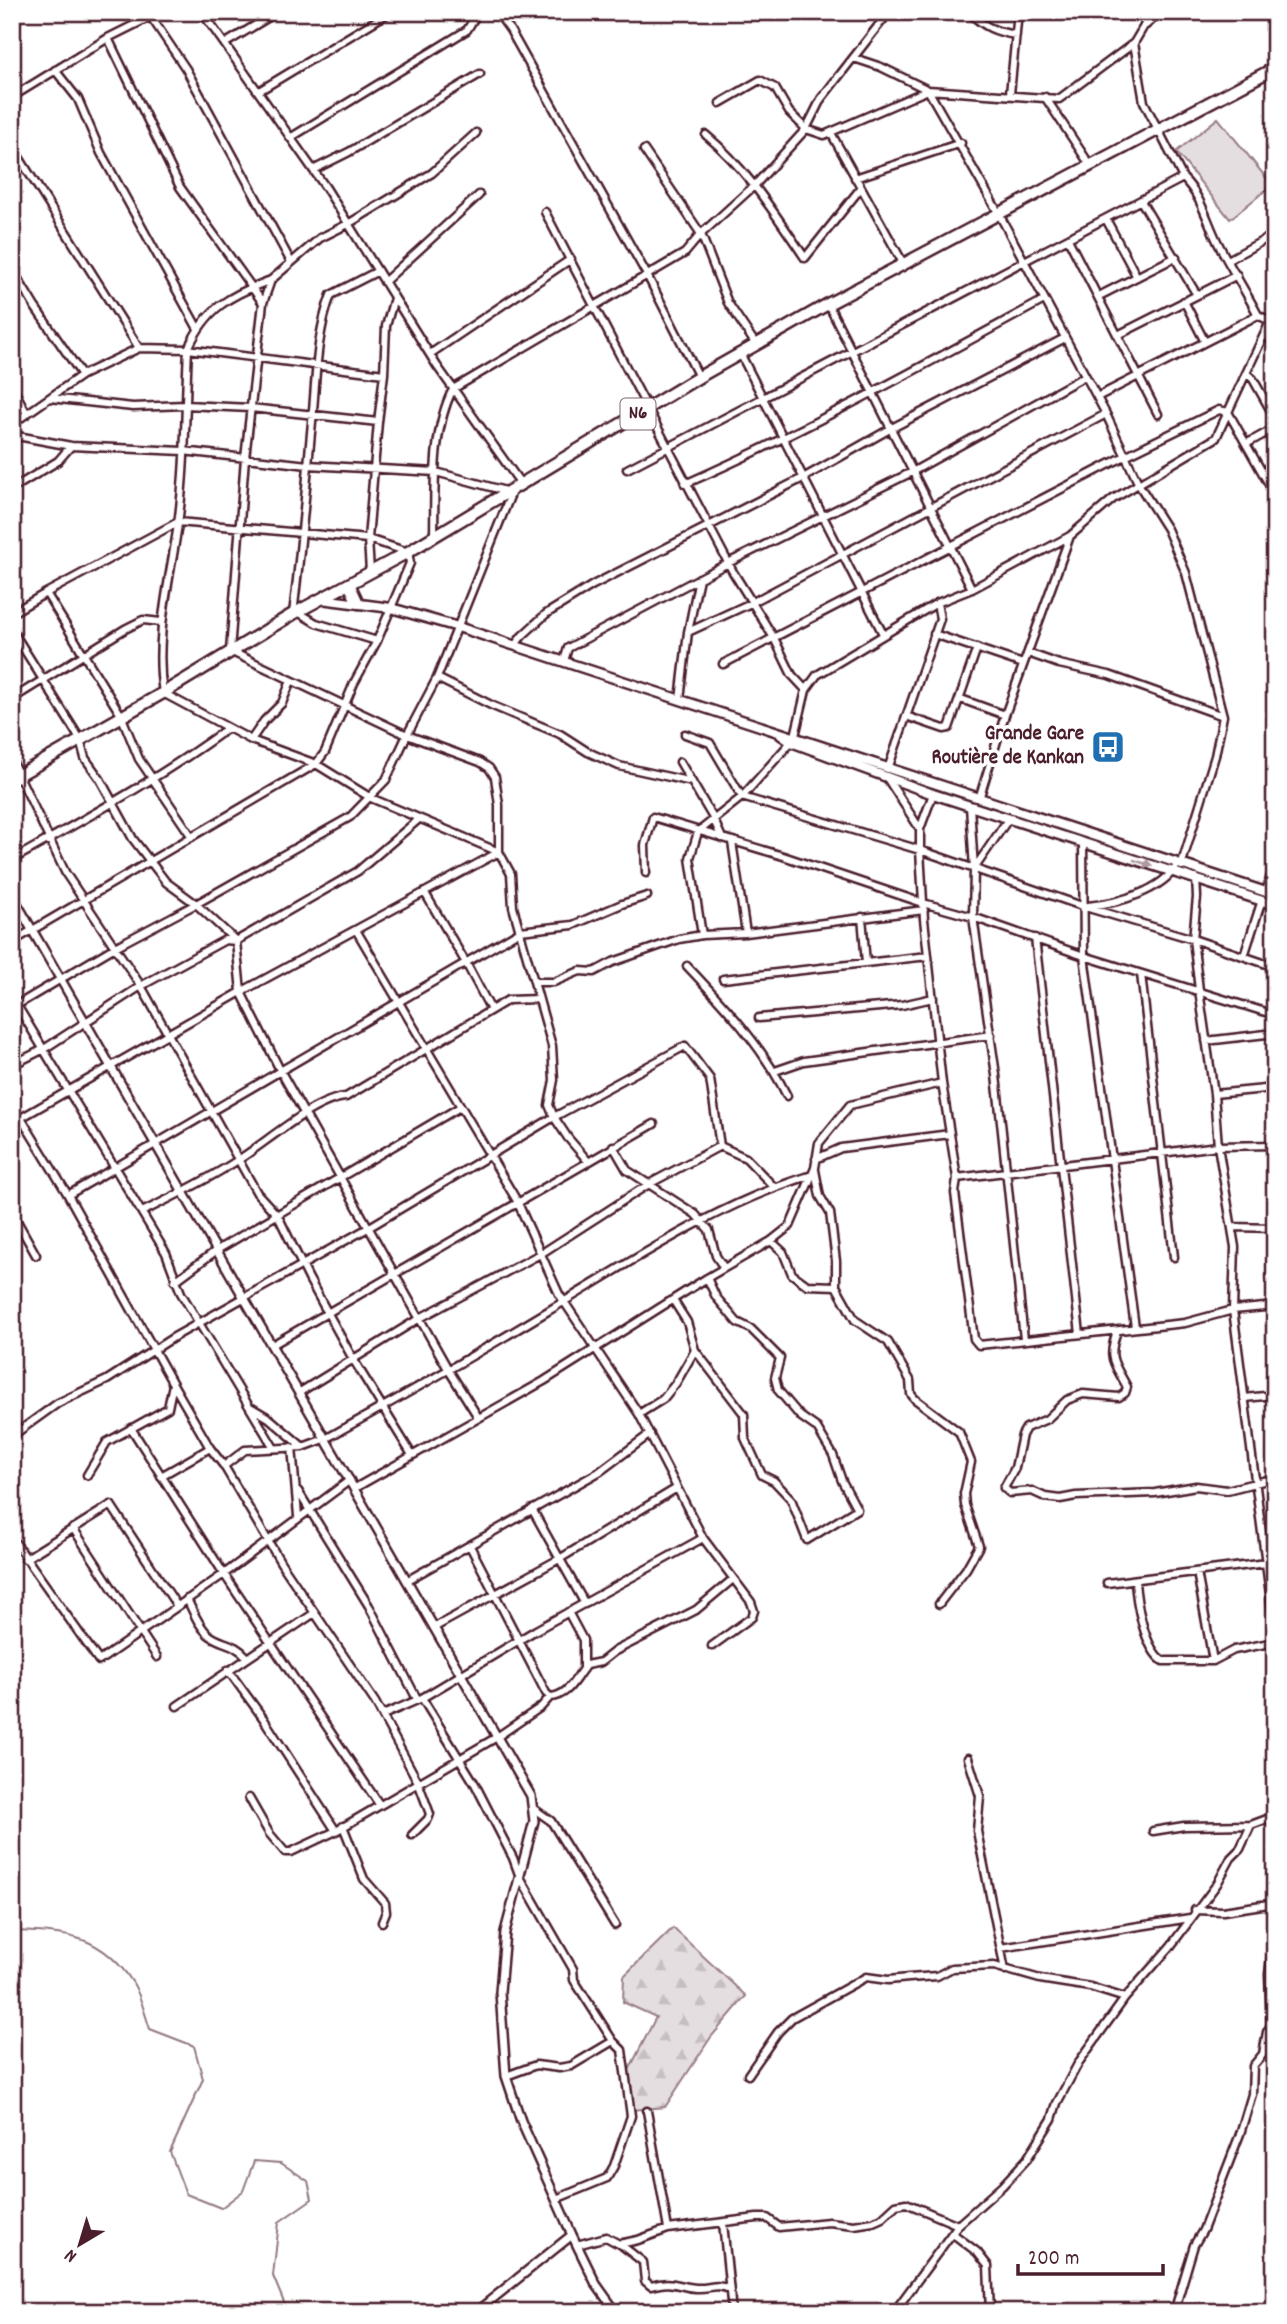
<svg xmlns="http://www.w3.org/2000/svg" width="1287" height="2324" viewBox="0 0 1287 2324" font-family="Dekko,sans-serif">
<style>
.green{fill:#e5dee0;stroke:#987e86;stroke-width:2}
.forest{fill:url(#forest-firs);stroke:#987e86;stroke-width:2}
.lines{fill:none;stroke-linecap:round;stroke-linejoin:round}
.stream{stroke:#91787e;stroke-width:2}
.minor-casing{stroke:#4a1f2b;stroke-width:11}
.tertiary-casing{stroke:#4a1f2b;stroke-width:12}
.secondary-casing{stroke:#4a1f2b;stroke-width:13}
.trunk-casing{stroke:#4a1f2b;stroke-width:15}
.minor{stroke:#fff;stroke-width:6}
.tertiary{stroke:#fff;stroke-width:7}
.secondary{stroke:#fff;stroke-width:8}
.trunk{stroke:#fff;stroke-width:10}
.oneway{fill:#ae9aa0}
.labels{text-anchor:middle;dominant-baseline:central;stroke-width:7;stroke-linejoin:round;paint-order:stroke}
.shield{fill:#fff;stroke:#80626b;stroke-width:2}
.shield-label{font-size:19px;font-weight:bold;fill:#4a1f2b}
.poi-label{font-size:21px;font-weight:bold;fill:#4a1f2b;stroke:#fff;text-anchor:end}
</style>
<defs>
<pattern id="forest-firs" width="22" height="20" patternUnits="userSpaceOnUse" patternTransform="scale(1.75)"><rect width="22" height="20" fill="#e5dee0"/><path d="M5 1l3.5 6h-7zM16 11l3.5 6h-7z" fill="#c6bec0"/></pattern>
</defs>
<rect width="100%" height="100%" fill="#fff"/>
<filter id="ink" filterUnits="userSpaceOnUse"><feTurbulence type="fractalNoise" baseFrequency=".0143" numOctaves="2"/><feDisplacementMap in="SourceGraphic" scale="14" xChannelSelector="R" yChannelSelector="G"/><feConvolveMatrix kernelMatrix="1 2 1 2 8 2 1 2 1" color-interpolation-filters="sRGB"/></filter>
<g filter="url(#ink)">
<path class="green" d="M1218,118L1272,185L1230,219L1176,152Z"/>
<path class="forest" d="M673,1928L746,1996L711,2037L665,2107L632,2110L628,2072L656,2017L623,2002L624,1976Z"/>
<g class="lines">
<path class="stream" d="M12,1927L15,1931C68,1933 102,1935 133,1983C141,1996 145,2015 150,2029L194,2046L203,2079L170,2152L186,2194L221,2208L243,2191L254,2161L281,2163L308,2181L312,2199L279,2222L273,2276L285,2305L300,2312"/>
<defs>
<path id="minor" d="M202,12L326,188L437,366L521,484
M497,12L510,30L647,275L699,377
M969,12C984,27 996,32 1016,35
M151,17L186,69L291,262
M1146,25L1161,12
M108,38L180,187L263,303
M226,43L277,12
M1134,43L1144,102L1183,178
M1275,53V56
M854,58L881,67L928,90L999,214L1106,414L1139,485L1167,529L1186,573L1223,716L1215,756L1181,866
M55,70L78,99L101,153L197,327
M259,91L390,12
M1010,94L1018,12
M12,97L108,38L160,12
M1045,97L1090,165
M720,103L760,80L775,88L789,112L806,129L824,135L928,90L1059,99L1134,43L1144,26L1148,12
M476,133L432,173L348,224L320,238L271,280L263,303L245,458L230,651L407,735L480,762L489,768L495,777L499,805V852L511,874L513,907L552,1046L554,1080L549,1105L554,1117L568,1138L587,1160
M831,133L903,263
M706,135C747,169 775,214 805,258L860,189
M290,138L467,30L478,12
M12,146L139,348
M644,150L701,234L728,303L757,346
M313,170L349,152L480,74
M855,178L961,143
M1141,201L1197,295
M545,212L733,572L774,638L792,675L806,690
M1106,219L1137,277
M1068,239L1158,414
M1228,260L1275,234
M12,269L35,307L82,375
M271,280C230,295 206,308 188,349C185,407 186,467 178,524C170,581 154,636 163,693L251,740L316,764L371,798L499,852
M384,282L479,195
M1099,296L1176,257
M1184,301L1205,342
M828,304L972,589
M1265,333L1275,346
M1118,335L1237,275
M430,354L571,259
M741,355L883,634
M1246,373L1253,379L1275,418
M12,386L27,414
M1097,397L1258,315
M50,398L133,407L185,405L251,408L378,422L368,539L370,572
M378,422L384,374L386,326L394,298
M12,424L82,375L139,348L188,349L384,374
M12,435L71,446L183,451L308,465L436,472L509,492
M1246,444L1275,428
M627,469L1183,178C1203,198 1207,223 1220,247C1232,270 1246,292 1258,315L1270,321
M685,484C808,430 926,364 1044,300
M12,489L58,461L71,446
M434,537C435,489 431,432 453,389L685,253L701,234L755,185L806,129L821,99L889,12
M298,612L316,623L377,641
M12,613L46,593
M293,614C301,550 306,486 312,422C316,381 316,334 331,295L378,271
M12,630L80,739L85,758L100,779L133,839L166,882L196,904L236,941L241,992L281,1072L448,1369L478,1417
M688,632L753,602L1106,414
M934,634L1023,664
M515,645L522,636L546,614L593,585L803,478L890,429L1065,338
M1028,653L1059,664L1109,675L1223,716
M564,661L568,648L728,563L912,472L1085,376
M723,664L1127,455L1219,410L1228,412L1275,495
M437,678L493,706L560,734L588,752L619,766L692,782
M12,699L125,629L143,620L161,622
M961,699L1005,715
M680,700L688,632L699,578
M906,716L944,729L949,728L977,648
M685,734L710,743L742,797L920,850L1082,906L1193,939L1275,967
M251,740L264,721L282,703L291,681
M12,761L66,874L141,986L257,1193L278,1216L309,1279L353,1359L412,1455
M680,762L713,818L722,838
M888,769L940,619L937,603
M887,778L920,829
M979,799L1005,715L1070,536
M970,806L974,869L973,917L996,1075L1024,1339
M732,842L746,933L924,910
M1083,843L1084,956L1135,1327
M12,860C86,818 160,778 228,728
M974,869L1009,818
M646,873L645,845L653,817L783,856L923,903L973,917L1084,956L1275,1015
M1196,878L1197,897L1193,939L1199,990L1214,1094L1218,1146L1235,1247L1233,1310L1275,1633
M1266,892L1275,862
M425,893L466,963L491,1010
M1088,906C1118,903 1161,892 1178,864
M862,917L866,963
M356,930L517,1201L559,1294L639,1414L703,1538L751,1602L754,1611L752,1617L712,1646
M702,935L690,858L698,832L742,797L791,742L795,736L806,690L817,675L937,603L972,589L1070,536L1113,499L1216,438L1275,311
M1035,938L1080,1334
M12,942L316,764L325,752L354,683L377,641L410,563L408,552L368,539L178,522L46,593L121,715L139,759L192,837
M1244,956L1262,900
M687,966C725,1006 762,1045 787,1096
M1141,974L1174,1257
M723,979L928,956
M535,982H554L580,971L594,972L613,962L679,939L702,935L746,933
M12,997L166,1253L181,1293L274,1448
M12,1008L115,947L196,904L350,817L386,780L407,735L437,678L513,489
M759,1018L902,1005L933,998
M1206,1041L1275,1033
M12,1065L44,1049L141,986L225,940L236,941L358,871L419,819
M775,1071L804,1061L991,1035
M942,1083L957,1178L955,1193L974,1339L979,1345L1185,1323L1233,1310L1275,1306
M1214,1094L1275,1088
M21,1118L68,1195L173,1384L168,1408L107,1442L87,1475
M12,1123L241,992L499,852
M613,1146L627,1170L695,1214L709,1230L716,1256L724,1268
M816,1159L841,1148L950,1134
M815,1170L820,1196L830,1213L836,1261V1286L855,1320L888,1342L910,1380L911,1394L915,1399L959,1432L971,1462L964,1494L965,1505L979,1546L966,1569L939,1604
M957,1178L1218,1146L1275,1145
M68,1195L520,931L573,925L622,904L647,896
M12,1212L36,1255
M142,1212C175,1196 207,1180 238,1160C266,1143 314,1099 346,1097L508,1000L538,999
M1232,1227L1275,1228
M771,1241L783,1252L792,1274L807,1285L836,1286
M175,1281L217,1250L460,1107
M673,1300L687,1322L695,1350L744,1414L745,1438L762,1475L774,1481L791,1499L807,1540L857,1509L842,1481L833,1455L817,1428L800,1416L778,1390L775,1378L780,1358L751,1329L737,1322L716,1297L707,1278
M1117,1331C1107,1360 1114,1362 1127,1387L1125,1393L1119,1397L1083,1394L1067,1400L1047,1419L1026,1428L1022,1435L1015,1468L1004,1488L1010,1493L1032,1491L1045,1497L1060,1499L1076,1496L1155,1493L1196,1486L1227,1490L1275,1478
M272,1345L654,1124
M173,1384L210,1448L224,1466L281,1563L375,1702L418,1782L430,1814L428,1819L412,1835
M300,1392L420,1318L542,1253L649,1184L720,1146
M1244,1398L1275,1395
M252,1408L269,1418L303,1447
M639,1414L663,1399L676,1383L695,1350
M131,1428L224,1574L379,1804
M12,1436L58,1403L107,1380L174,1337L368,1228L554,1117L685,1046L710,1079L720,1146L746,1158L774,1187
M292,1447L298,1516
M224,1466L245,1450L303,1447L327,1438C401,1397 475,1355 548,1311C633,1261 716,1204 812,1175
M161,1476L210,1448
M355,1488L544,1381L707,1278L771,1241L790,1226L815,1168L819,1143L850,1105L942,1083L924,919L920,850V829L933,794
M298,1491L369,1606L417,1699
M532,1509L585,1604
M73,1528L157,1657
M12,1538L99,1661L224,1574L350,1480
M470,1546L546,1693L550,1697C569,1696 575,1678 586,1665L601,1662L615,1651L696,1610L733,1579
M25,1559L111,1505L177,1606
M1197,1572L1213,1661
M408,1580L599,1472L650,1434
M1135,1580C1136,1600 1144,1649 1163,1661H1213L1234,1650L1275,1642
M1107,1583L1266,1563
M187,1599C193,1611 198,1625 208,1634C221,1645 233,1641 247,1657
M568,1612L583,1640V1669
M435,1627L561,1558L677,1488
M228,1670L263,1718L336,1831
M422,1698L475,1784L513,1858L520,1877L573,1969L574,1980L613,2041L571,2066L559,2068L536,2065L506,2076
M177,1706L313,1614
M383,1715L422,1698L536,1630L703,1538
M968,1758L980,1796L977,1831L1005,1970
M249,1798L269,1833L285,1852H291L336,1831L497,1737L541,1707L550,1697
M534,1809L551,1821L615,1925
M343,1826L364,1879L385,1903L386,1912L382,1922
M1153,1831L1184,1826L1251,1825L1275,1816
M1195,1910L1223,1911L1275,1903
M1001,1948L1190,1918
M748,2075L778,2032L792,2018L866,1977L888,1980L909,1978L937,1976L952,1968L994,1966L1040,1979L1090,1987L1125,1998
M647,2111L668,2229
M556,2199L607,2178L614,2166L631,2116L622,2050L613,2041
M723,2223L732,2312
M952,2233L977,2252L988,2266L990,2312
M620,2244L643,2262L645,2281L651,2286C674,2279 676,2287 696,2288C710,2289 714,2283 729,2289
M577,2245L606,2237L619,2244L638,2240L668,2229L757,2218H767L779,2227L829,2222L854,2225L873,2222L882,2218L896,2205L906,2203L958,2225
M894,2312L958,2225L1002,2186L1027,2159L1052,2119L1057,2103L1079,2062L1125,1998L1170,1947L1217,1884L1231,1858L1240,1849L1251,1825
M1174,2312L1194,2245L1203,2230L1240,2134L1252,2094L1253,2066L1263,2054L1267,2032L1271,2025L1269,1974L1275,1928"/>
<path id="tertiary" d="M12,895L531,1796L534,1821L505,1932L500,1992L506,2076L521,2121L572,2235L596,2284L616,2312
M476,2312L572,2235"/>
<path id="secondary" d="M321,599L391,608L458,627L1275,895
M781,735L791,742L933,794L1275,905"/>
<path id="trunk" d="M349,584L358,603
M12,779L163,693L293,614L408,552L699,377L828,304L1275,68"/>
</defs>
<use href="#minor" class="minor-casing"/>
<use href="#tertiary" class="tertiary-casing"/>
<use href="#secondary" class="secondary-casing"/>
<use href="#trunk" class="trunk-casing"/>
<use href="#minor" class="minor"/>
<use href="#tertiary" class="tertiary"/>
<use href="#secondary" class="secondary"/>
<use href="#trunk" class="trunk"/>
</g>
<defs><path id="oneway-solid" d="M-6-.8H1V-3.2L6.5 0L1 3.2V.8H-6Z" transform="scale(1.75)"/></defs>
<use class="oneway" href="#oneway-solid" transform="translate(1143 863) rotate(18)"/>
</g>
<defs>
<symbol id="bus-square" viewBox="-11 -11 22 22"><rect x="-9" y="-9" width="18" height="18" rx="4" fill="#1f6fb2" stroke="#fff"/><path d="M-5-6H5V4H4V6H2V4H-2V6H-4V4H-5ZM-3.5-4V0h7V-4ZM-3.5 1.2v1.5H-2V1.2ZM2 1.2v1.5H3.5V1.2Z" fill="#fff"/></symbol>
</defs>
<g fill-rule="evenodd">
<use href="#bus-square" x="1089" y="728" width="38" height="38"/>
</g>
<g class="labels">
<rect class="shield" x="620.5" y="398.5" width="35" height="31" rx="5"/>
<g class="shield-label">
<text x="638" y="414">N6</text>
</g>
<g class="poi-label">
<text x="1084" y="735">Grande Gare<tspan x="1084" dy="24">Routière de Kankan</tspan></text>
</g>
</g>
<rect width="1287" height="2324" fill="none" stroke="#fff" stroke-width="42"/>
<rect x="21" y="21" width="1245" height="2282" fill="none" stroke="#4a1f2b" stroke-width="2.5" filter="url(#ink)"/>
<g transform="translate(80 2244) rotate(218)" stroke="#ffffff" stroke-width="5" paint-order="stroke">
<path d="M0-5L12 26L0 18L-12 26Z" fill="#4a1f2b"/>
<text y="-10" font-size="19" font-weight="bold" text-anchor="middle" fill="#4a1f2b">N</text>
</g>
<path d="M1018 2264v10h145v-10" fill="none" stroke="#4a1f2b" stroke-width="3.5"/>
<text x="1028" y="2264" font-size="21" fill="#4a1f2b" stroke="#ffffff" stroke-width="5" paint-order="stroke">200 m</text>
</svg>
